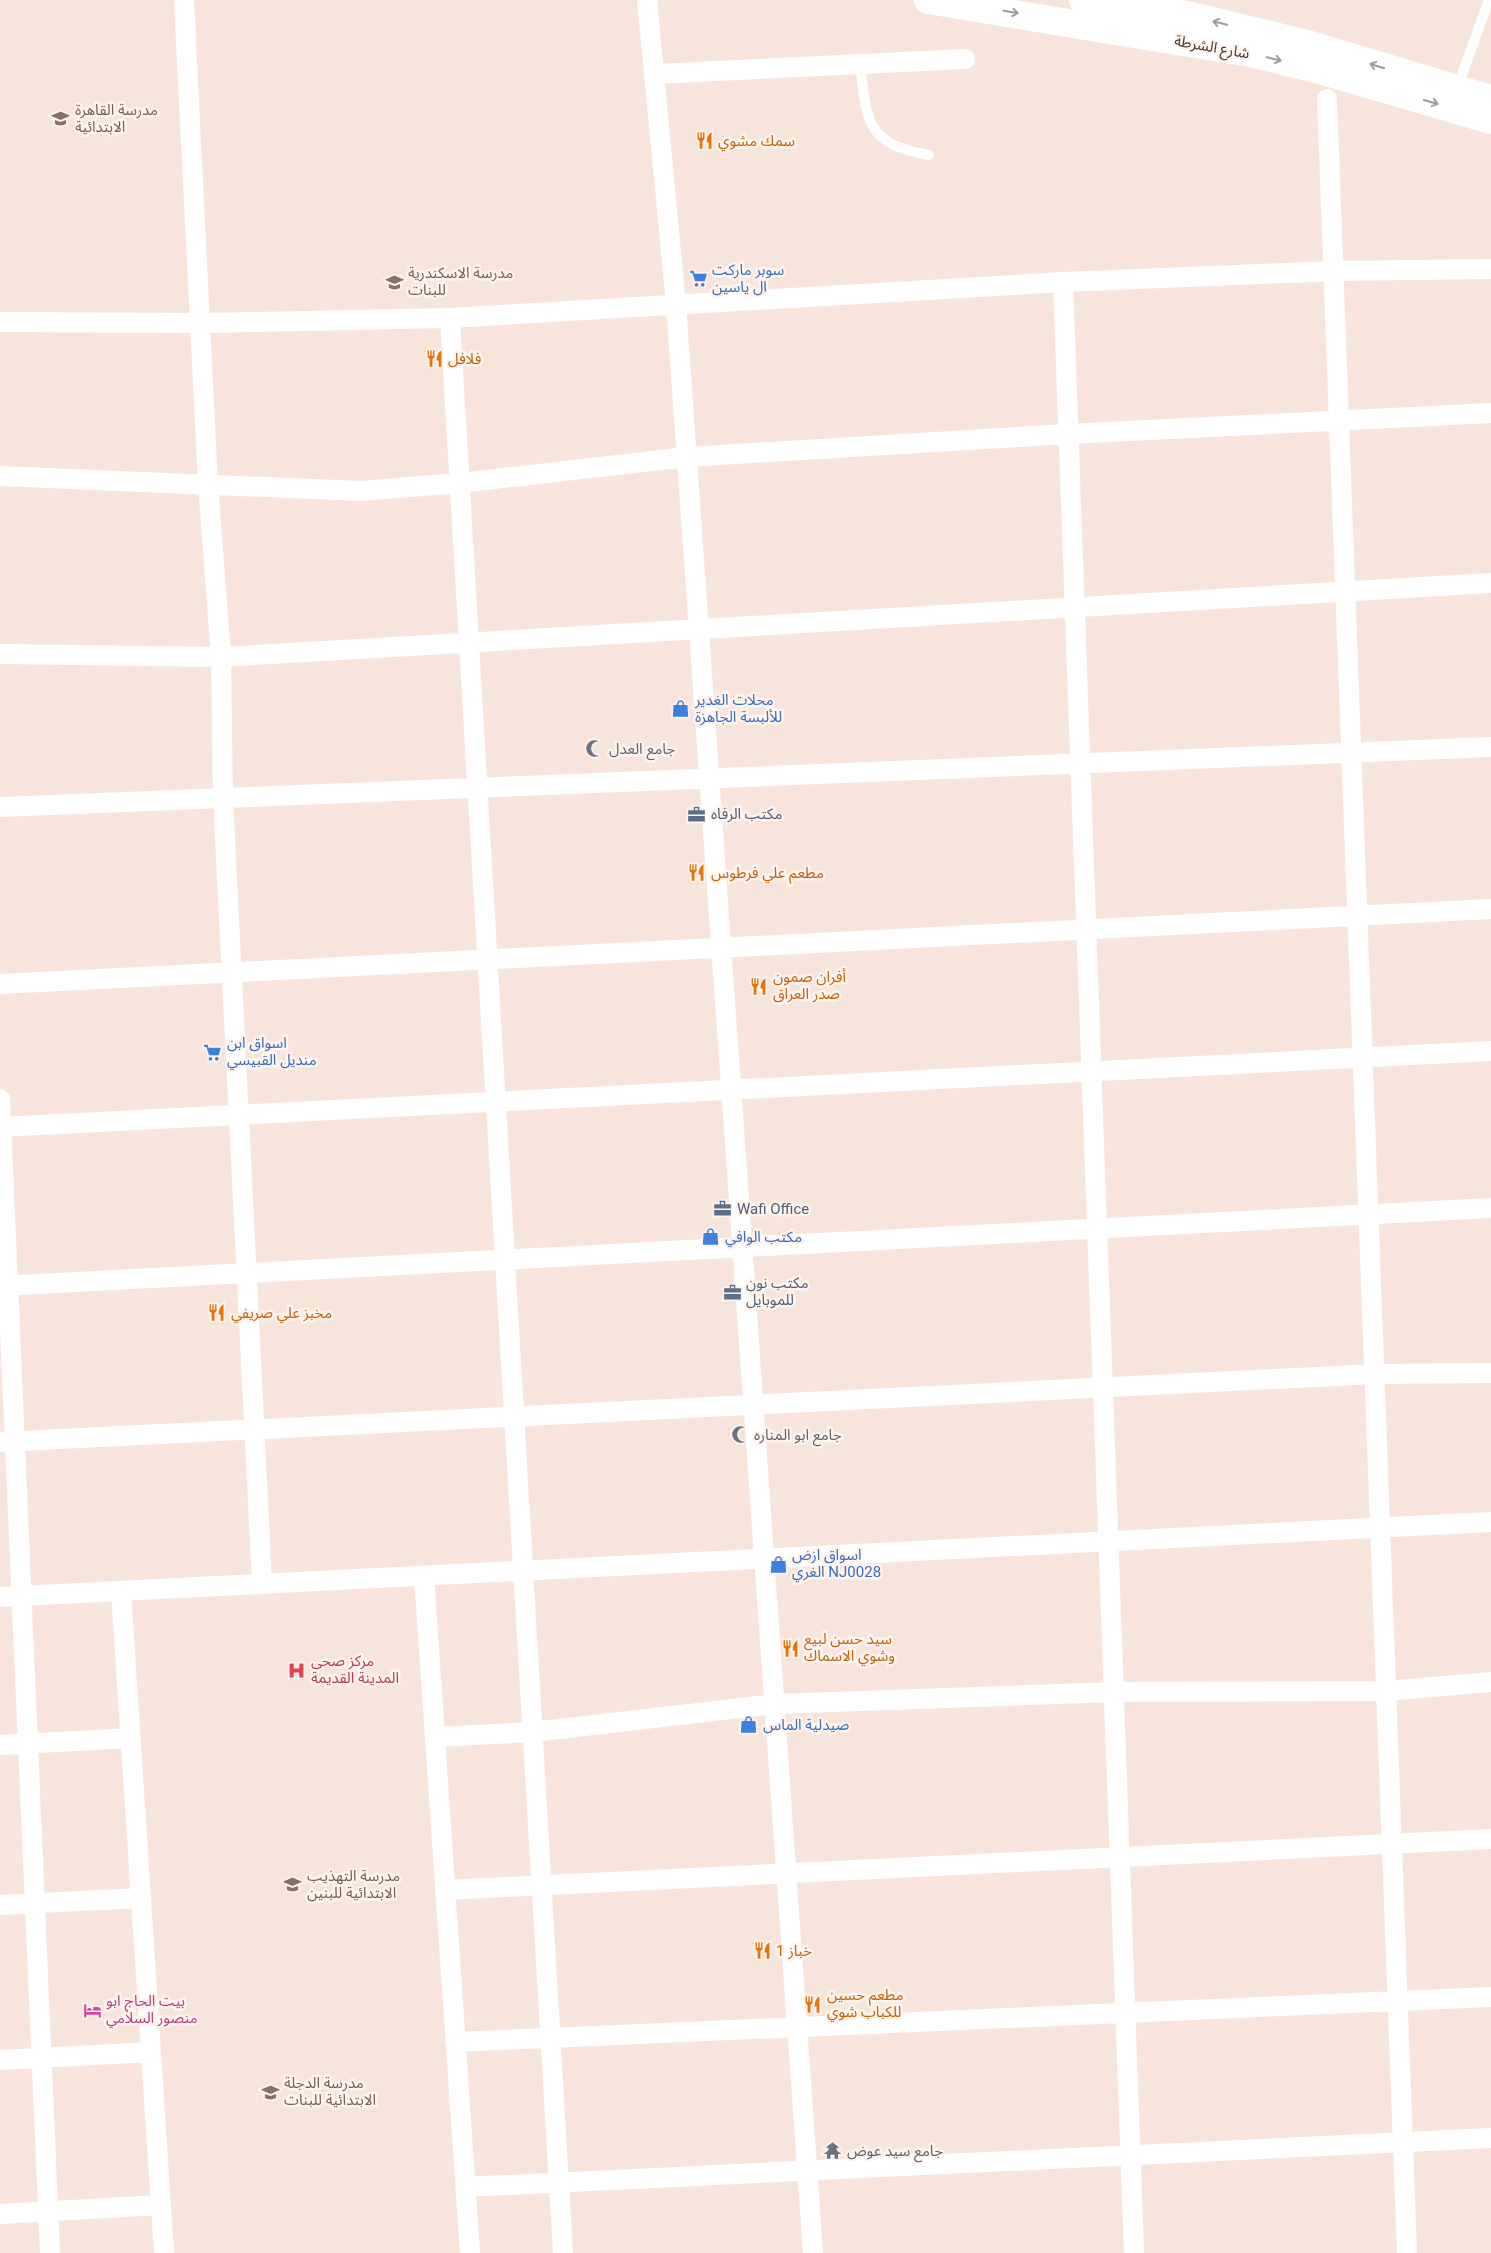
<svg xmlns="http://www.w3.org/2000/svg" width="1491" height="2253" viewBox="0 0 1491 2253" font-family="Roboto,'Noto Sans Arabic',sans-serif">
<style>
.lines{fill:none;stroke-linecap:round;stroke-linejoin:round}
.service{stroke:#fff;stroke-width:10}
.minor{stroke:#fff;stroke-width:20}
.primary{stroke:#fff;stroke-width:28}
.oneway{stroke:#a09c9a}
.labels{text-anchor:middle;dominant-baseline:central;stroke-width:5;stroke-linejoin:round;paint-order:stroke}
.street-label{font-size:15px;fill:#413a36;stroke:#fff4ee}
.education-label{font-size:15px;fill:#785e54;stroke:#fff4ee;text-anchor:start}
.food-label{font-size:15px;fill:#c56008;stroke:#fff4ee;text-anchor:start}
.shop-label{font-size:15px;fill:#366cbe;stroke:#fff4ee;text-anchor:start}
.worship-label{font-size:15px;fill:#5b616d;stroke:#fff4ee;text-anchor:start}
.service-label{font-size:15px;fill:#4e5e75;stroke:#fff4ee;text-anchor:start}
.health-label{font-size:15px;fill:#be3a42;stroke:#fff4ee;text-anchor:start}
.hotel-label{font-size:15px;fill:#b23c85;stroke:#fff4ee;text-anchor:start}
</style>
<rect width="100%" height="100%" fill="#f7e5dc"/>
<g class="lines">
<path class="service" d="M860,64C867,121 865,144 929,155
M1457,88L1489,0"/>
<path class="minor" d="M184,0L208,484L221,657L223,798L262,1584
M647,0L676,304L813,2253
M655,74L965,59
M1327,99L1407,2253
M1063,282L1134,2253
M450,318L563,2253
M0,322L200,323L450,318L1063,282L1335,271L1491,269
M0,476L361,491L460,483L687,457L1068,434L1491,413
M0,654L221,657L1491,583
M0,807L1491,747
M0,984L1491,909
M0,1099L50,2253
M0,1127L1491,1051
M0,1286L1491,1208
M0,1442L1375,1374L1491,1373
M424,1576L470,2253
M121,1591L164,2253
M0,1597L1491,1522
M435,1737L533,1732L775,1704L1114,1692L1387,1691L1491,1682
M0,1745L131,1738
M445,1890L1491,1839
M0,1905L141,1898
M455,2042L1491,1997
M0,2060L151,2052
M465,2187L1491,2138
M0,2214L161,2205"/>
<path class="primary" d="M928,0L1250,53L1327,72L1491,120
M1083,0L1188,15L1307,44L1491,99"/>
</g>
<defs><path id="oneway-shaft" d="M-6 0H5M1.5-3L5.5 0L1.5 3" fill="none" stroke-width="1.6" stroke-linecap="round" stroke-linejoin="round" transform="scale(1.25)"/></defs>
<g class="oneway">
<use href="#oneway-shaft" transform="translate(1011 12) rotate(10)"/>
<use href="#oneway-shaft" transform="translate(1220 23) rotate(-166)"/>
<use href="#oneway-shaft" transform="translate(1274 59) rotate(14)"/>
<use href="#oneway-shaft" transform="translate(1377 66) rotate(-163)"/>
<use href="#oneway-shaft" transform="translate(1431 102) rotate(16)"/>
</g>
<defs>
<symbol id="school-bare" viewBox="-9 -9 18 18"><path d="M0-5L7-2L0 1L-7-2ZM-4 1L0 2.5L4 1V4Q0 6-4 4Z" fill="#8d6e63" stroke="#fff4ee" stroke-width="2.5" paint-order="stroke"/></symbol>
<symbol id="restaurant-bare" viewBox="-9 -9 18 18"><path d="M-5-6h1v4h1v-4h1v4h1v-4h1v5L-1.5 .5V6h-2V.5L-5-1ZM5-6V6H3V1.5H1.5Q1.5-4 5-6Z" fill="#e8710a" stroke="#fff4ee" stroke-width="2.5" paint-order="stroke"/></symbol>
<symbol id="supermarket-bare" viewBox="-9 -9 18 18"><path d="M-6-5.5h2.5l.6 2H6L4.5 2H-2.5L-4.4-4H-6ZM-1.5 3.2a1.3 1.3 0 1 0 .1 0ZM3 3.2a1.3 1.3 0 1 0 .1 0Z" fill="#3f7fe0" stroke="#fff4ee" stroke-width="2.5" paint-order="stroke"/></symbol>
<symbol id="shop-bare" viewBox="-9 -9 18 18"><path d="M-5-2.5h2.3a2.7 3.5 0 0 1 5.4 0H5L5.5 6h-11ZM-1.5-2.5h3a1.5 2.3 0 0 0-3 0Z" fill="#3f7fe0" stroke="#fff4ee" stroke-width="2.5" paint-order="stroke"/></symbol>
<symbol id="mosque-bare" viewBox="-9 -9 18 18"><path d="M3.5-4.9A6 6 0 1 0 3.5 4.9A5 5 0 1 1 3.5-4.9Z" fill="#6b7280" stroke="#fff4ee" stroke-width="2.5" paint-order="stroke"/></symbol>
<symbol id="office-bare" viewBox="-9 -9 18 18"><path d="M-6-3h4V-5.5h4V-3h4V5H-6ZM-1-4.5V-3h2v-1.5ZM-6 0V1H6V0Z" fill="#5c6f8a" stroke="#fff4ee" stroke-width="2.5" paint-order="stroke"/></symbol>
<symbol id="hospital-bare" viewBox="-9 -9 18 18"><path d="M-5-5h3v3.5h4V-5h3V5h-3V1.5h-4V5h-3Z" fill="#e0444e" stroke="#fff4ee" stroke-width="2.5" paint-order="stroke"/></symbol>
<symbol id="hotel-bare" viewBox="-9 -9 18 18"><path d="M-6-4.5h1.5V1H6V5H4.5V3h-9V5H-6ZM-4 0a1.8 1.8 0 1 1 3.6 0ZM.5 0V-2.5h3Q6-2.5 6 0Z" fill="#d1479c" stroke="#fff4ee" stroke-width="2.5" paint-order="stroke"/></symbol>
<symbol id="temple-bare" viewBox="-9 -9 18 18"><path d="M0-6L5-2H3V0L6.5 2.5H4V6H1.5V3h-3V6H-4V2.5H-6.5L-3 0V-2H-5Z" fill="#6b7280" stroke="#fff4ee" stroke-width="2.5" paint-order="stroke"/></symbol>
</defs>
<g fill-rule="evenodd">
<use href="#school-bare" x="48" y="106" width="25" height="25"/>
<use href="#restaurant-bare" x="692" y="128" width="25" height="25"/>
<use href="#supermarket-bare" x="686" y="266" width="25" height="25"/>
<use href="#school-bare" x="382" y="270" width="25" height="25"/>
<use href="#restaurant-bare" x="422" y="346" width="25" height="25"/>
<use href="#shop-bare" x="668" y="696" width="25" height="25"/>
<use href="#mosque-bare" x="582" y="736" width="25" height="25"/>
<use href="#office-bare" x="684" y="802" width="25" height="25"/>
<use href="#restaurant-bare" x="684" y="860" width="25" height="25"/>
<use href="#restaurant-bare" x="746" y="974" width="25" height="25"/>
<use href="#supermarket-bare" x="200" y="1040" width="25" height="25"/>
<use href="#office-bare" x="710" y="1196" width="25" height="25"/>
<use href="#shop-bare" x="698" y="1224" width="25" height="25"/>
<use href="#office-bare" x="720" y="1280" width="25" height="25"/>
<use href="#restaurant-bare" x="204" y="1300" width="25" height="25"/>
<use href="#mosque-bare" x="728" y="1422" width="25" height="25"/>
<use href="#shop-bare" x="766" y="1552" width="25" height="25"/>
<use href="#restaurant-bare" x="778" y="1636" width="25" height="25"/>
<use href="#hospital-bare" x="284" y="1658" width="25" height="25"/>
<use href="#shop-bare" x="736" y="1712" width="25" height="25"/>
<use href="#school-bare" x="280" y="1872" width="25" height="25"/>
<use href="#restaurant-bare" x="750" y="1938" width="25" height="25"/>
<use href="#restaurant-bare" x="800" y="1992" width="25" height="25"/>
<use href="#hotel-bare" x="80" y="1998" width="25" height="25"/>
<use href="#school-bare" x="258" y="2080" width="25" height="25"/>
<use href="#temple-bare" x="820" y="2138" width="25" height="25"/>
</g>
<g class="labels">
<g class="street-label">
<text transform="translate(1212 47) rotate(10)">شارع الشرطة</text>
</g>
<g class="education-label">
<text x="75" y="110">مدرسة القاهرة<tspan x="75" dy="17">الابتدائية</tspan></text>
<text x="408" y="273">مدرسة الاسكندرية<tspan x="408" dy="17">للبنات</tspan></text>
<text x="307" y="1876">مدرسة التهذيب<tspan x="307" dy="17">الابتدائية للبنين</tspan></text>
<text x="284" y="2083">مدرسة الدجلة<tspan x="284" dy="17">الابتدائية للبنات</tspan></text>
</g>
<g class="food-label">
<text x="718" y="141">سمك مشوي</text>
<text x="448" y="359">فلافل</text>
<text x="711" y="873">مطعم علي فرطوس</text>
<text x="773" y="977">أفران صمون<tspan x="773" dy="17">صدر العراق</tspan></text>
<text x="231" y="1313">مخبز علي صريفي</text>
<text x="804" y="1639">سيد حسن لبيع<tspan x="804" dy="17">وشوي الاسماك</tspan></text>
<text x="776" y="1951">خباز 1</text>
<text x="827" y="1995">مطعم حسين<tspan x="827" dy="17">للكباب شوي</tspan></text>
</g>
<g class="shop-label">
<text x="712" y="270">سوبر ماركت<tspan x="712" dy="17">ال ياسين</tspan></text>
<text x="695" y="700">محلات الغدير<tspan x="695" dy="17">للألبسة الجاهزة</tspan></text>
<text x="227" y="1043">اسواق ابن<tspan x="227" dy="17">منديل القبيسي</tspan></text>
<text x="725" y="1237">مكتب الوافي</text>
<text x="792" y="1555">اسواق ازض<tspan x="792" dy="17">الغري NJ0028</tspan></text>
<text x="763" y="1725">صيدلية الماس</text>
</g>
<g class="worship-label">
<text x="609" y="749">جامع العدل</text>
<text x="754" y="1435">جامع ابو المناره</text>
<text x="847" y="2151">جامع سيد عوض</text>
</g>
<g class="service-label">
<text x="711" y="814">مكتب الرفاه</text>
<text x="737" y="1209">Wafi Office</text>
<text x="746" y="1283">مكتب نون<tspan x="746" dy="17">للموبايل</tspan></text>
</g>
<g class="health-label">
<text x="311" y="1661">مركز صحي<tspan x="311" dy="17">المدينة القديمة</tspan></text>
</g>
<g class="hotel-label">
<text x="106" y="2001">بيت الحاج ابو<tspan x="106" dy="17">منصور السلامي</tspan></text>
</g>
</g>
</svg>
